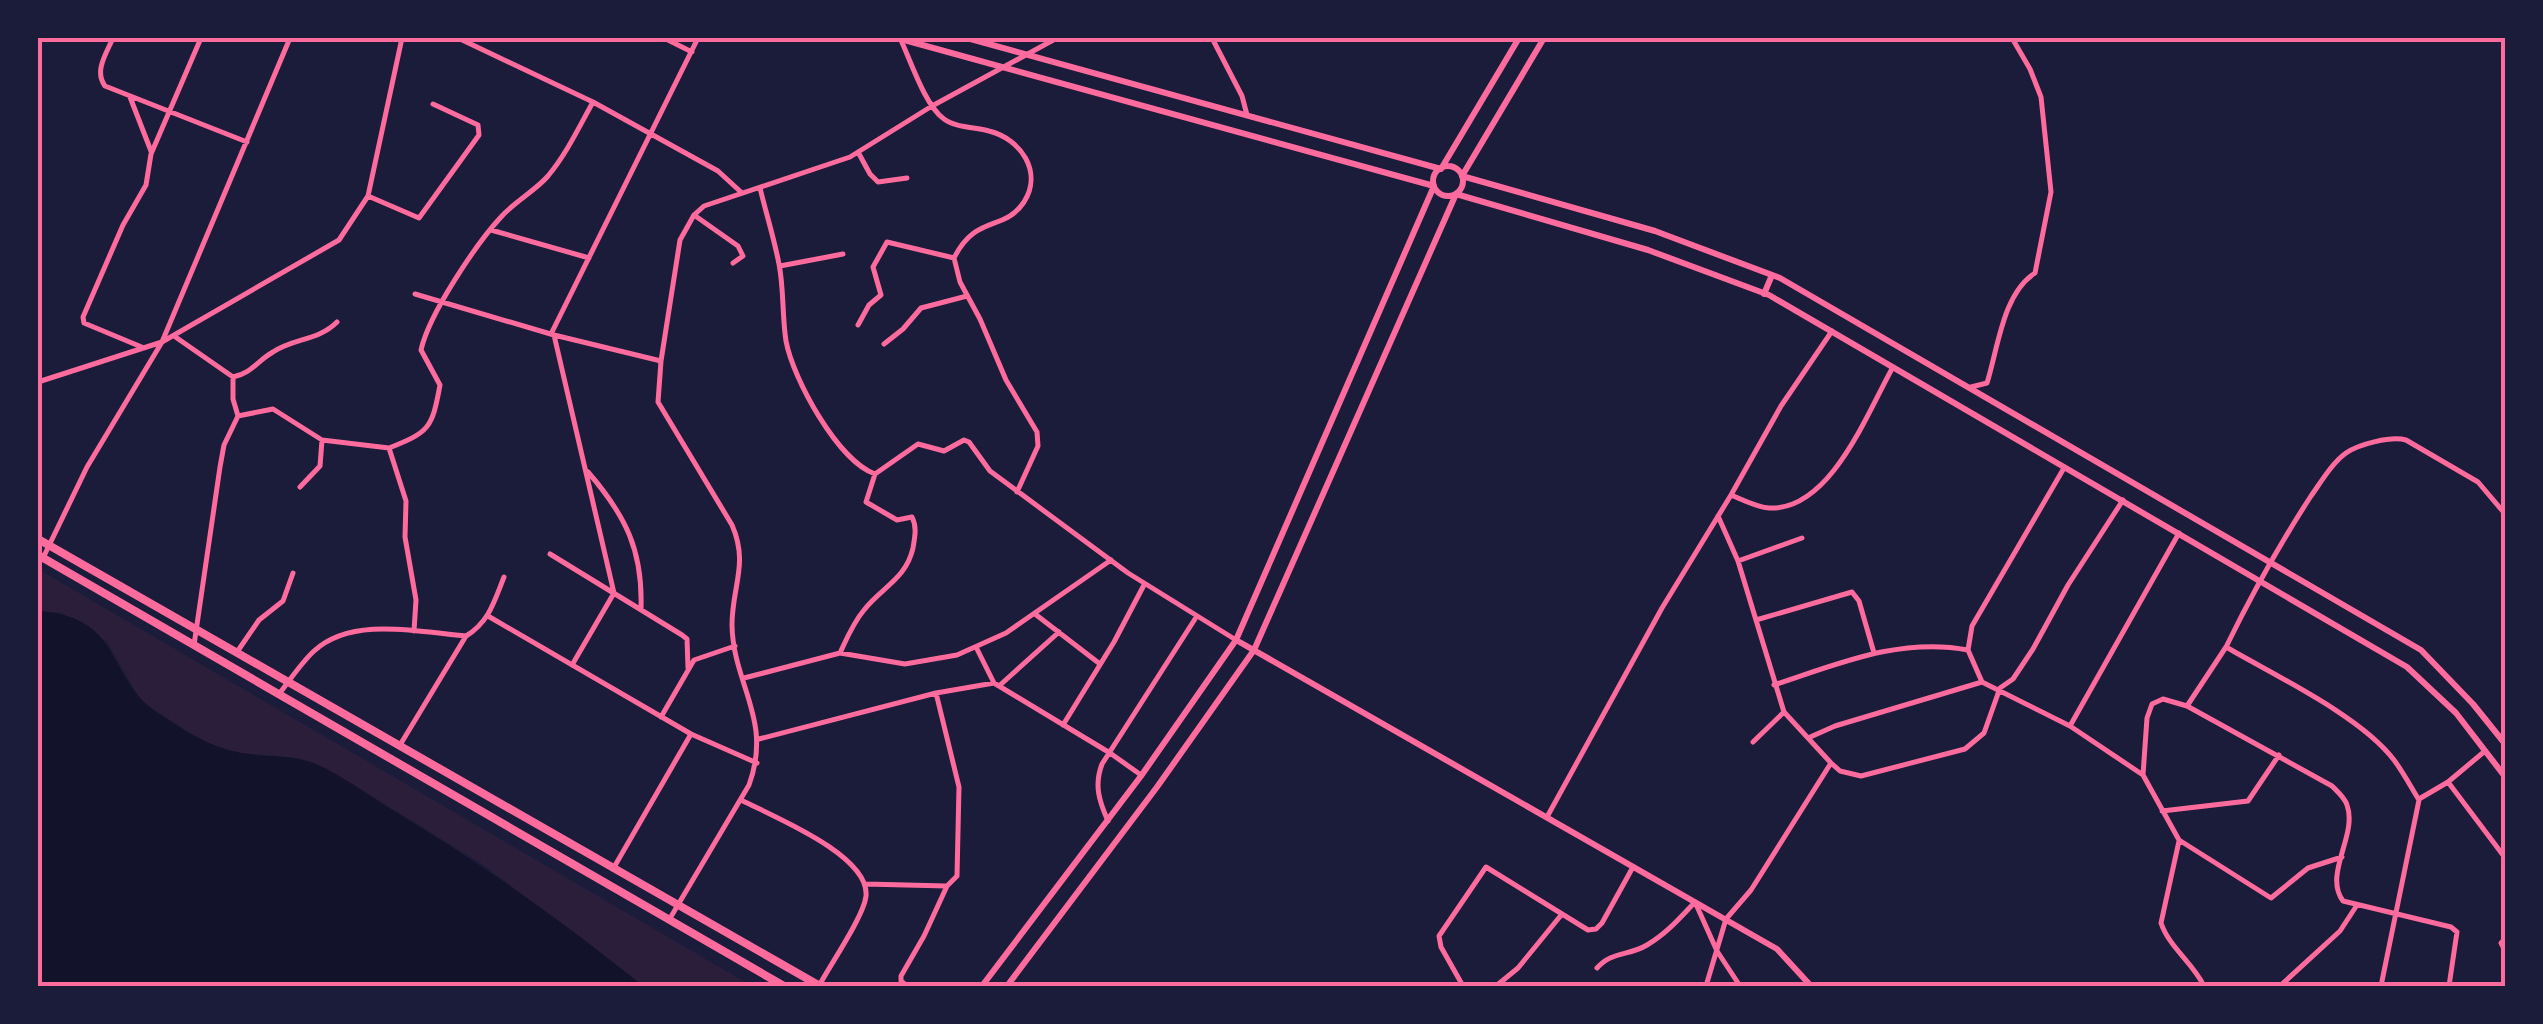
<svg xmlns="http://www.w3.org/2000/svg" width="2543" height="1024" viewBox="0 0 2543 1024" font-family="'Noto Sans',sans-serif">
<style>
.green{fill:#2a1e3b}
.water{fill:#12122b}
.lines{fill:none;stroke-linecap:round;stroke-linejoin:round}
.minor{stroke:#ff6b9d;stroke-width:5}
.tertiary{stroke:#ff6b9d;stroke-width:6}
.primary{stroke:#ff6b9d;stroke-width:8}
.neatline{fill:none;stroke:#ff6b9d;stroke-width:4}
</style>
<rect width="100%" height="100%" fill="#1b1b3a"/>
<path class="green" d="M38,569L752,986H643L482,864L327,769L298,758L239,753L205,743L141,701L107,642L62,613L38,611Z"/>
<path class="water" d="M38,611C125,617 104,677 159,714C187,732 214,750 248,754C270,757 295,755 316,764C343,776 368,795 394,811C482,864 564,922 643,986H38Z"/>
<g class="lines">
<path class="minor" d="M113,38C106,54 94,71 105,86L247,142
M664,38L692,52
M900,38C910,59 925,106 944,119C956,128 975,127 989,131C1021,139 1043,172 1024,202C1004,232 976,214 954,258L960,282L980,319L1006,380L1037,432L1038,446L1017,492
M1212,38L1242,96L1247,115
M130,97L151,151
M593,102L718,171L742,193
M858,152L870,174L878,182L907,178
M760,188C766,213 774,238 779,264C784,289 782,316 786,341C793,379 838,461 875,474L918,444L944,451L964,440L969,442L990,471L1128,573L1236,640
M368,196L419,218L479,135L478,125L433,104
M694,215L738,246L743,256L733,263
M491,230L589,258
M780,266L843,254
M415,294L554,335L661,361
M858,325L869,305L881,295L873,267L887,242L954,258
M551,334L698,38
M554,335L614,593L572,665
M174,336L233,377V399L238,416L224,445L220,467L194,645
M884,344L903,329L921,308L967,296
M144,348L84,323L83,317L123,225L146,185L151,154L201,38
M233,377C252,373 257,361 273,352C294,338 318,341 337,322
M38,382L162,342L339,240L368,196L402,38
M1971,387L1987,383C1998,348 2003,293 2035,273L2051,192L2041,97L2030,69L2012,38
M238,416L273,409L322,440L389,448L406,501L405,537L416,600L414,631
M389,448C429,432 432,429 440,385L421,350C429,314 476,244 501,217C515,201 535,191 548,176C567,153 579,127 593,102L458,38
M588,472C626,516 643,551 641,609
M300,487L320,466L322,440
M1731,495C1743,500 1756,507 1769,508C1831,511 1868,411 1893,367
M1718,516L1738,561L1784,712L1831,763L1840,771L1861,776L1965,749L1984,733L2000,688L2013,679L2033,649L2068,585L2123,500
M550,554L682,635L687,639L688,668
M43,558L87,467L162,342L290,38
M1738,561L1802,538
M1035,614L1100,664
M488,616L691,734L757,763
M1756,620L1852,592L1859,601L1874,653
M977,649L994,683L1110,753L1141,775
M237,652L259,620L283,601L293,573
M840,653C847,638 853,623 864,610C882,587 906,579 913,548C915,536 917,527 912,517L897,520L866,502L875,474
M744,678L840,653L905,664L957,655L1006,633L1111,560
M1982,682L1968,650L1972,626L2064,468
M1774,685C1838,664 1900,637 1968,650
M999,686L1059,632
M279,694C290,680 301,663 314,651C352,616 419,632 466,636
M2187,706L2226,647
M661,717L694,660L735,646
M1063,725L1114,642L1144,585
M2070,726L2179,533
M1808,738L1835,726L1982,682L2070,726L2143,775
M759,739L936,693L994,683
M1753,742L1784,712
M400,745L466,636C489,622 494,602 504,577
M2448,782L2506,859
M2419,799L2448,782L2485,751
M741,800C772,816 870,855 866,896C864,916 830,965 819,986
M2162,811L2248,801L2279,755
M1547,817L1662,608L1731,495L1781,406L1832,331
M1108,821C1099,801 1094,785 1102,764L1195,619
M2179,841L2161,923C2169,947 2193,963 2204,986
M2342,857L2308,868L2271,898L2179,840L2143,775L2147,718L2152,704L2163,699L2187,706L2332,786C2337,791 2345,798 2347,805C2358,835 2323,874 2343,901L2451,927L2457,932L2449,986
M613,869L691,734
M865,884L947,886L957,876L959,787L936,693
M669,920L749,785C773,719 733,685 732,625C732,586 749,564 732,525L658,402L661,361L680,240L694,215L704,206L850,157L932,106L1057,38
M2506,937L2501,943L2506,953
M1597,968C1612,951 1629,956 1647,945C1666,934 1680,918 1695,902L1717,951L1740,986
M907,986L901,981V976L924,936L947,886
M1463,986L1441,947L1439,936L1486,867L1588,930L1596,929L1602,923L1633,867
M1496,986L1518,968L1562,914
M1706,986L1726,919L1751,890L1831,763
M2280,986L2340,931L2357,905
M2381,986L2419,800C2411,787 2403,772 2394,760C2361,716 2274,675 2226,647C2252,594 2279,545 2311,496C2321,482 2332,463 2346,453C2359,444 2391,436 2406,440L2478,482L2506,515"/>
<path class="tertiary" d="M897,38L1434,186L1236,640L1141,776L982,986
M967,38L1441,169L1519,38
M1544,38L1462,176L1655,231L1780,278L2421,650L2473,704L2506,745
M1433 181a15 15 0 1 1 30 0a15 15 0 1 1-30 0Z
M1764,294L1772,275
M1236,640L1777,949L1811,986
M1007,986L1157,787L1254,650L1456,194L1648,250L1769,295L2407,667L2456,713L2506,778"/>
<path class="primary" d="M38,539L820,986
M38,555L784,986"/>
</g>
<rect width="2543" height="1024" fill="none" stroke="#1b1b3a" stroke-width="80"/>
<rect x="40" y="40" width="2463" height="944" class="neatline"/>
</svg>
